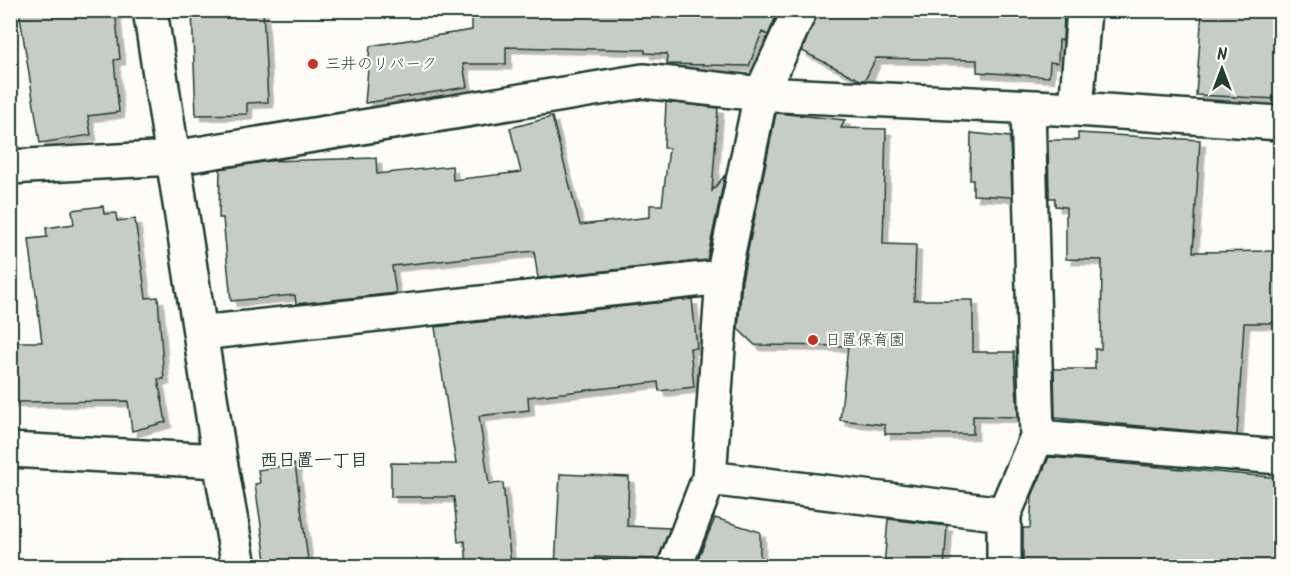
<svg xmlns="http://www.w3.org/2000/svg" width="1291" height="577" viewBox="0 0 1291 577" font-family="Kalam,'Klee One',sans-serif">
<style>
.building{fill:#c6cdc7;stroke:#1f3d34;stroke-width:1.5;filter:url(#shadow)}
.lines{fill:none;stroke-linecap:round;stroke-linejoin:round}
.minor-casing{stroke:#1f3d34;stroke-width:38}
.minor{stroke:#fdfcf7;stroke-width:33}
.poi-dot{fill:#c8321e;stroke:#fdfcf7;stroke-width:2}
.labels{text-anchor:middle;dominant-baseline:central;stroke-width:4.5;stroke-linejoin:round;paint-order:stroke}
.poi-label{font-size:16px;fill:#1f3d34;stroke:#fdfcf7;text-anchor:start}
.neighbourhood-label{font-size:18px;font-weight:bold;fill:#1f3d34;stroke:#fdfcf7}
</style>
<defs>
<filter id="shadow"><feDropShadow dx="5.5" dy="5.5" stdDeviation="0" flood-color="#0004"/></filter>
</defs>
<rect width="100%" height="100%" fill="#fdfcf7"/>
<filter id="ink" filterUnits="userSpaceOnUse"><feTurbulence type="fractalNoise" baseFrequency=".0167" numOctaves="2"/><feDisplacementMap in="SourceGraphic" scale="12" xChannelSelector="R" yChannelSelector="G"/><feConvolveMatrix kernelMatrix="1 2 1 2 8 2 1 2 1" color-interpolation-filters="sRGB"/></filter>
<g filter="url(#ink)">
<path class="building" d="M19,10H115L120,59L114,60L119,112L88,116L91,135L40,143Z
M192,10H263L268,102L247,103V114L196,115Z
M472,10H779L768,35L762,32L749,66L667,64V54L645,53V50L506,47V64H463L467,87L365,103L370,46L472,30Z
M818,10H957L1026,15V10H1064L1063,40H1059L1058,63L1050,62L1049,77L977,72V60L876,58L865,80H860L802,51Z
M1202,10H1281V99L1196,95Z
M666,102L718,108L712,191L725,175L707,260L538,278L534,251L392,266L396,293L296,304L295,295L231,301L223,218H219L220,169L269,161L376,158L377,174L452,166L453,180L521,172L510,128L552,117L580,225L650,217V205H662L669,148H664Z
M776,113L845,120L841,128L886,129L883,244L916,245L914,300H973V352H1014L1018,417L973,416V434H885V425L840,420L848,346L755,345L738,329L742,280Z
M971,133L1010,137L1012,197L973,195V180H970Z
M1078,133L1200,140L1193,252L1281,251V323H1244L1237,435L1055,418L1054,369H1095V349H1101L1102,260L1066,259V207L1055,206V198H1049L1048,140H1078Z
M103,206L104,214L116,213L117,221L135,219L146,298L158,297L164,379H158L166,422L132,431L128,401L10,402V342H42L29,239L47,237L46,228L74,224L72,210Z
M692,299L697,348H690L694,387L659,391L658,382L528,397L529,410L479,416L489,484L503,483L511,567H467L465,541L458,542L454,497H391V463L456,464L435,327Z
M1049,457L1281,478V567H1023V528H1030L1032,496Z
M295,464L309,567H267L255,484L260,483L258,470Z
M560,474L629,477L627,526L670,528L658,559L595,557L594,567H555Z
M715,518L760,532V567H698L700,561H697Z
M888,519L947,526L944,567H884Z"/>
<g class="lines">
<defs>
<path id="minor" d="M150,10L220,461L239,566
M1076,109L1084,10
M10,167L173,158L643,81L761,94L1076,109L1280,123
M200,333L723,277
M1037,437L1280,457
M10,450L220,461
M709,478L1004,514
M675,566L709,478L723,277L761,94L800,10
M1004,566V514L1037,437L1028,108"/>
</defs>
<use href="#minor" class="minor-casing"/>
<use href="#minor" class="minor"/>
</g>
</g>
<g class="poi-dot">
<circle cx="313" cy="64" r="6"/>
<circle cx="813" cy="340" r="6"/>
</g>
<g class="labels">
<g class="poi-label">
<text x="325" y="64">三井のリパーク</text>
<text x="825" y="340">日置保育園</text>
</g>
<g class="neighbourhood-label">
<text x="314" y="461">西日置一丁目</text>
</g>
</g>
<rect width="1291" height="577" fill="none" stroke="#fdfcf7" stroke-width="36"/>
<rect x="18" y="18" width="1255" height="541" fill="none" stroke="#1f3d34" stroke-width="2" filter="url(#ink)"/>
<g transform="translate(1222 69)" stroke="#fdfcf7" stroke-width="4.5" paint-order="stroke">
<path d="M0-4.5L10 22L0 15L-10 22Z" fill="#1f3d34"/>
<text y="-9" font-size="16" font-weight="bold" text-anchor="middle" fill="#1f3d34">N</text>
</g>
</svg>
